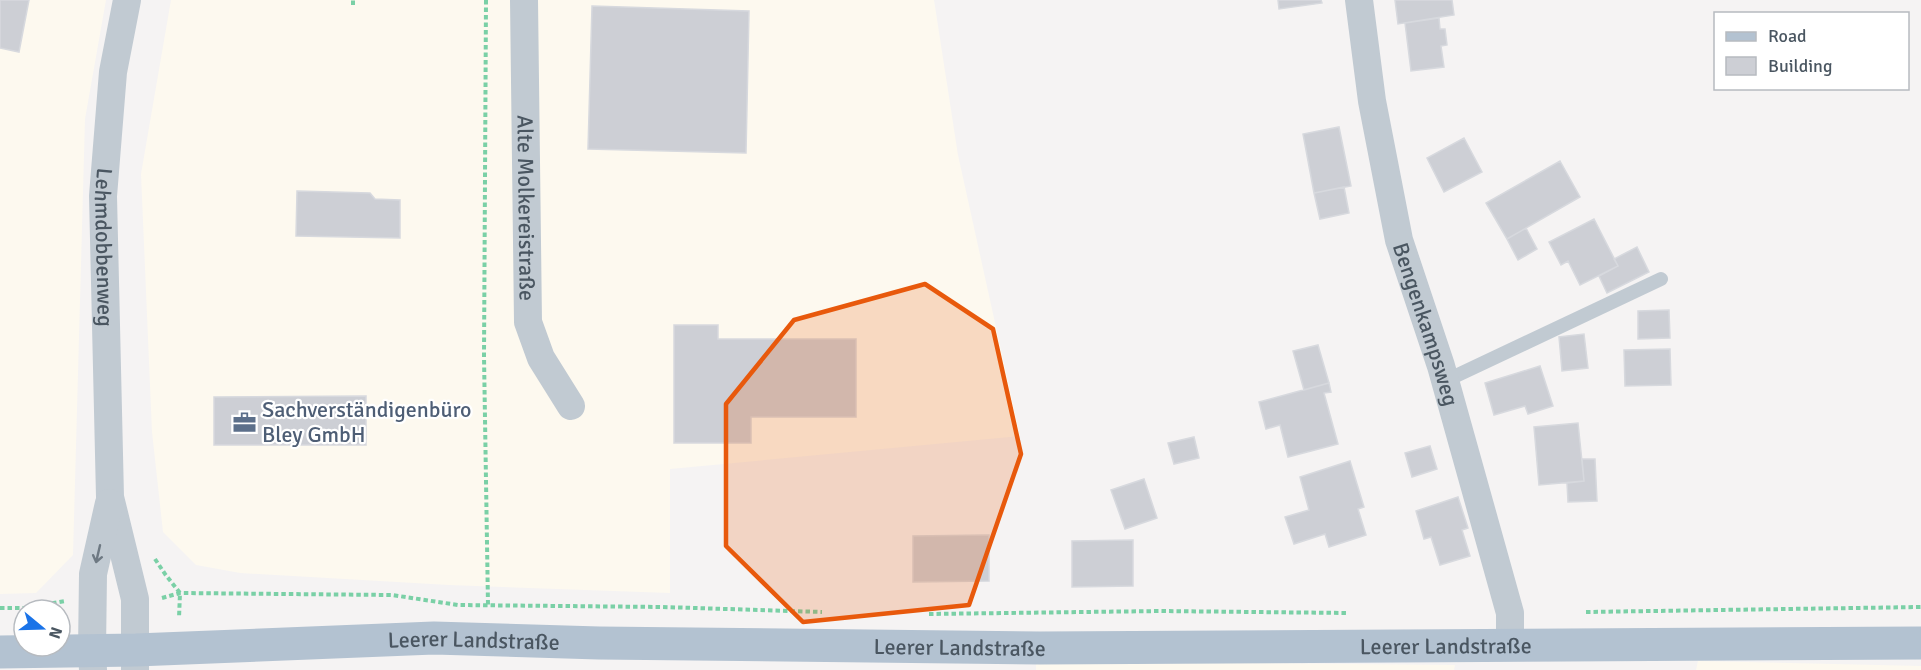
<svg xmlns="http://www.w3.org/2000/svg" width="1921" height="670" viewBox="0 0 1921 670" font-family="Signika,sans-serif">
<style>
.commercial{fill:#fdf9ef}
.building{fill:#cdcfd5;stroke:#d7d9de;stroke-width:1.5}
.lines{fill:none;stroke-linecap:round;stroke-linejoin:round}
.path{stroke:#7ad0a6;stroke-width:4;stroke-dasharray:4.5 3;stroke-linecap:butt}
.service{stroke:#c1cad2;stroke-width:14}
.minor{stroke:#c1cad2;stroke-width:28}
.primary{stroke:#b3c2d1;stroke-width:33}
.oneway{stroke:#6e7983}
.marked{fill:#e8590c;fill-opacity:0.2;stroke:#e8590c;stroke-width:4.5;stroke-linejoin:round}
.labels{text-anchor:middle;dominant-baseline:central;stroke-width:4.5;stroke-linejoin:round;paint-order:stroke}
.street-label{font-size:22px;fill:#4a5661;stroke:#fff}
.service-label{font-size:22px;fill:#4e5e75;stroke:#fff;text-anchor:start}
</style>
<rect width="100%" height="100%" fill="#f5f3f3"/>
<path class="commercial" d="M0,0H106L85,119L73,555L36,593L0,594Z
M171,0H934L958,155L1020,436L670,469V593L449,585L240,573L196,565L163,532L152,432L141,174Z
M1036,661L1455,665L1454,670H1036Z
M1698,661L1921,666V670H1696Z"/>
<path class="building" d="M0,0H29L19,52L0,48Z
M1278,0H1321L1322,3L1279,9Z
M1395,0H1452L1454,15L1398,24Z
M592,6L749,11L746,153L588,149Z
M1439,18L1440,29H1445L1447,45L1441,46L1444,67L1411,71L1405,23Z
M1339,127L1351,186L1314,193L1303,134Z
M1464,138L1482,172L1444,192L1427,158Z
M1560,161L1580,197L1507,239L1486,203Z
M1344,187L1349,213L1320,219L1314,193Z
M297,191L370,193L375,199L400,200V238L296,236Z
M1594,219L1618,266L1580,285L1568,261L1561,265L1549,242Z
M1526,228L1537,249L1518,260L1507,239Z
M1637,247L1649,272L1607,293L1599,276L1618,266L1614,259Z
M1669,310L1670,338L1638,339V311Z
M674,325H718V339H856V417H751V443H674Z
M1584,334L1588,368L1562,371L1559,337Z
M1318,345L1329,383L1304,390L1293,351Z
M1670,349L1671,385L1625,386L1624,350Z
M1540,366L1553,406L1528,414L1525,406L1494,415L1485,383Z
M1329,383L1331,392L1324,393L1338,444L1288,457L1280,425L1266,429L1259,402Z
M366,396V445H214V397Z
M1578,423L1584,481L1539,485L1534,427Z
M1194,437L1199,458L1174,464L1168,443Z
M1430,446L1437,469L1412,477L1405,453Z
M1582,459H1595L1597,501L1568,502L1567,483L1584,481Z
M1350,461L1364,507L1358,509L1366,535L1329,547L1325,534L1294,544L1285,517L1309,510L1300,477Z
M1144,479L1157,518L1125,529L1111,490Z
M1458,497L1468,528L1462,530L1470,556L1440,565L1431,537L1424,539L1416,511Z
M989,535V581L913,582V536Z
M1133,540V586L1072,587V541Z"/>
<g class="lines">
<path class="path" d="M486,0L484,356L488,605
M353,5V0
M155,559L165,574L180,593L179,618
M162,598L180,593L392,595L458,605L663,607L822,612
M0,608H26L65,601
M1586,612L1921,607
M929,614L1161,611L1347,613"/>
<path class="service" d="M1445,381L1661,279"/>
<g class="minor">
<path id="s1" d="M127,0L113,72L103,196L110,497L135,599V670"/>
<path id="s2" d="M524,0L528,322L541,358L571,406"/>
<path id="s3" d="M1359,0L1372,101L1399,240L1441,366L1510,613V645"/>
<path d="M93,670L92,651L93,574L109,503"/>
</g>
<path class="primary" id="s4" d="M0,652L136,650L434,638L599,643L1040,648L1921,643"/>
</g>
<defs><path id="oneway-shaft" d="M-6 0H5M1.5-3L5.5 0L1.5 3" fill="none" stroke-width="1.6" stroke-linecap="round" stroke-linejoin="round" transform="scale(1.5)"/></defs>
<use class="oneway" href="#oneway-shaft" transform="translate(98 554) rotate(103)"/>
<path class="marked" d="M925,284L993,329L1021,454L969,605L803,622L726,546V404L794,320Z"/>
<defs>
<symbol id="office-bare" viewBox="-9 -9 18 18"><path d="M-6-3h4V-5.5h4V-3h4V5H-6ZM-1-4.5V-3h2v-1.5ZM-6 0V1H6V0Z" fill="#5c6f8a" stroke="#fff" stroke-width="2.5" paint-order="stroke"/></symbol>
</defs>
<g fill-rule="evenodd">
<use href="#office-bare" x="228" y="406" width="33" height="33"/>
</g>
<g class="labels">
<g class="street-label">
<text stroke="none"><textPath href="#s2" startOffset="208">Alte Molkereistraße</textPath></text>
<text stroke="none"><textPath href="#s1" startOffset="249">Lehmdobbenweg</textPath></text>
<text stroke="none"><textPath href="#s3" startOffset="332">Bengenkampsweg</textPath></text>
<text stroke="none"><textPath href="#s4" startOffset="474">Leerer Landstraße</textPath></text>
<text stroke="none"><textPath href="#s4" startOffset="1446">Leerer Landstraße</textPath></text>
<text stroke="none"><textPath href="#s4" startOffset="960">Leerer Landstraße</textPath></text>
</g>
<g class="service-label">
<text x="262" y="409">Sachverständigenbüro<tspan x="262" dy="25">Bley GmbH</tspan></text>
</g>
</g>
<rect x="1714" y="12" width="195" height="78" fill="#ffffff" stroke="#b7bbc0" stroke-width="1.5"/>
<rect x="1726" y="32" width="30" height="9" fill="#b3c2d1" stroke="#b7bbc0" stroke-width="1.5"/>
<text x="1768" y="42" font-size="18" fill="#4a5661">Road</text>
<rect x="1726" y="57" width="30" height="18" fill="#cdcfd5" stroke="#b7bbc0" stroke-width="1.5"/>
<text x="1768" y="72" font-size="18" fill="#4a5661">Building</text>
<g transform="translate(42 628) rotate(109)"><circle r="28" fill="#ffffff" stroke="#b7bbc0" stroke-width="1.5"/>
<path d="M0-4.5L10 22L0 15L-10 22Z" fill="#1a73e8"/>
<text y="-9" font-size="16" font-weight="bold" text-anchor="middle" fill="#4a5661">N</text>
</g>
</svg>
